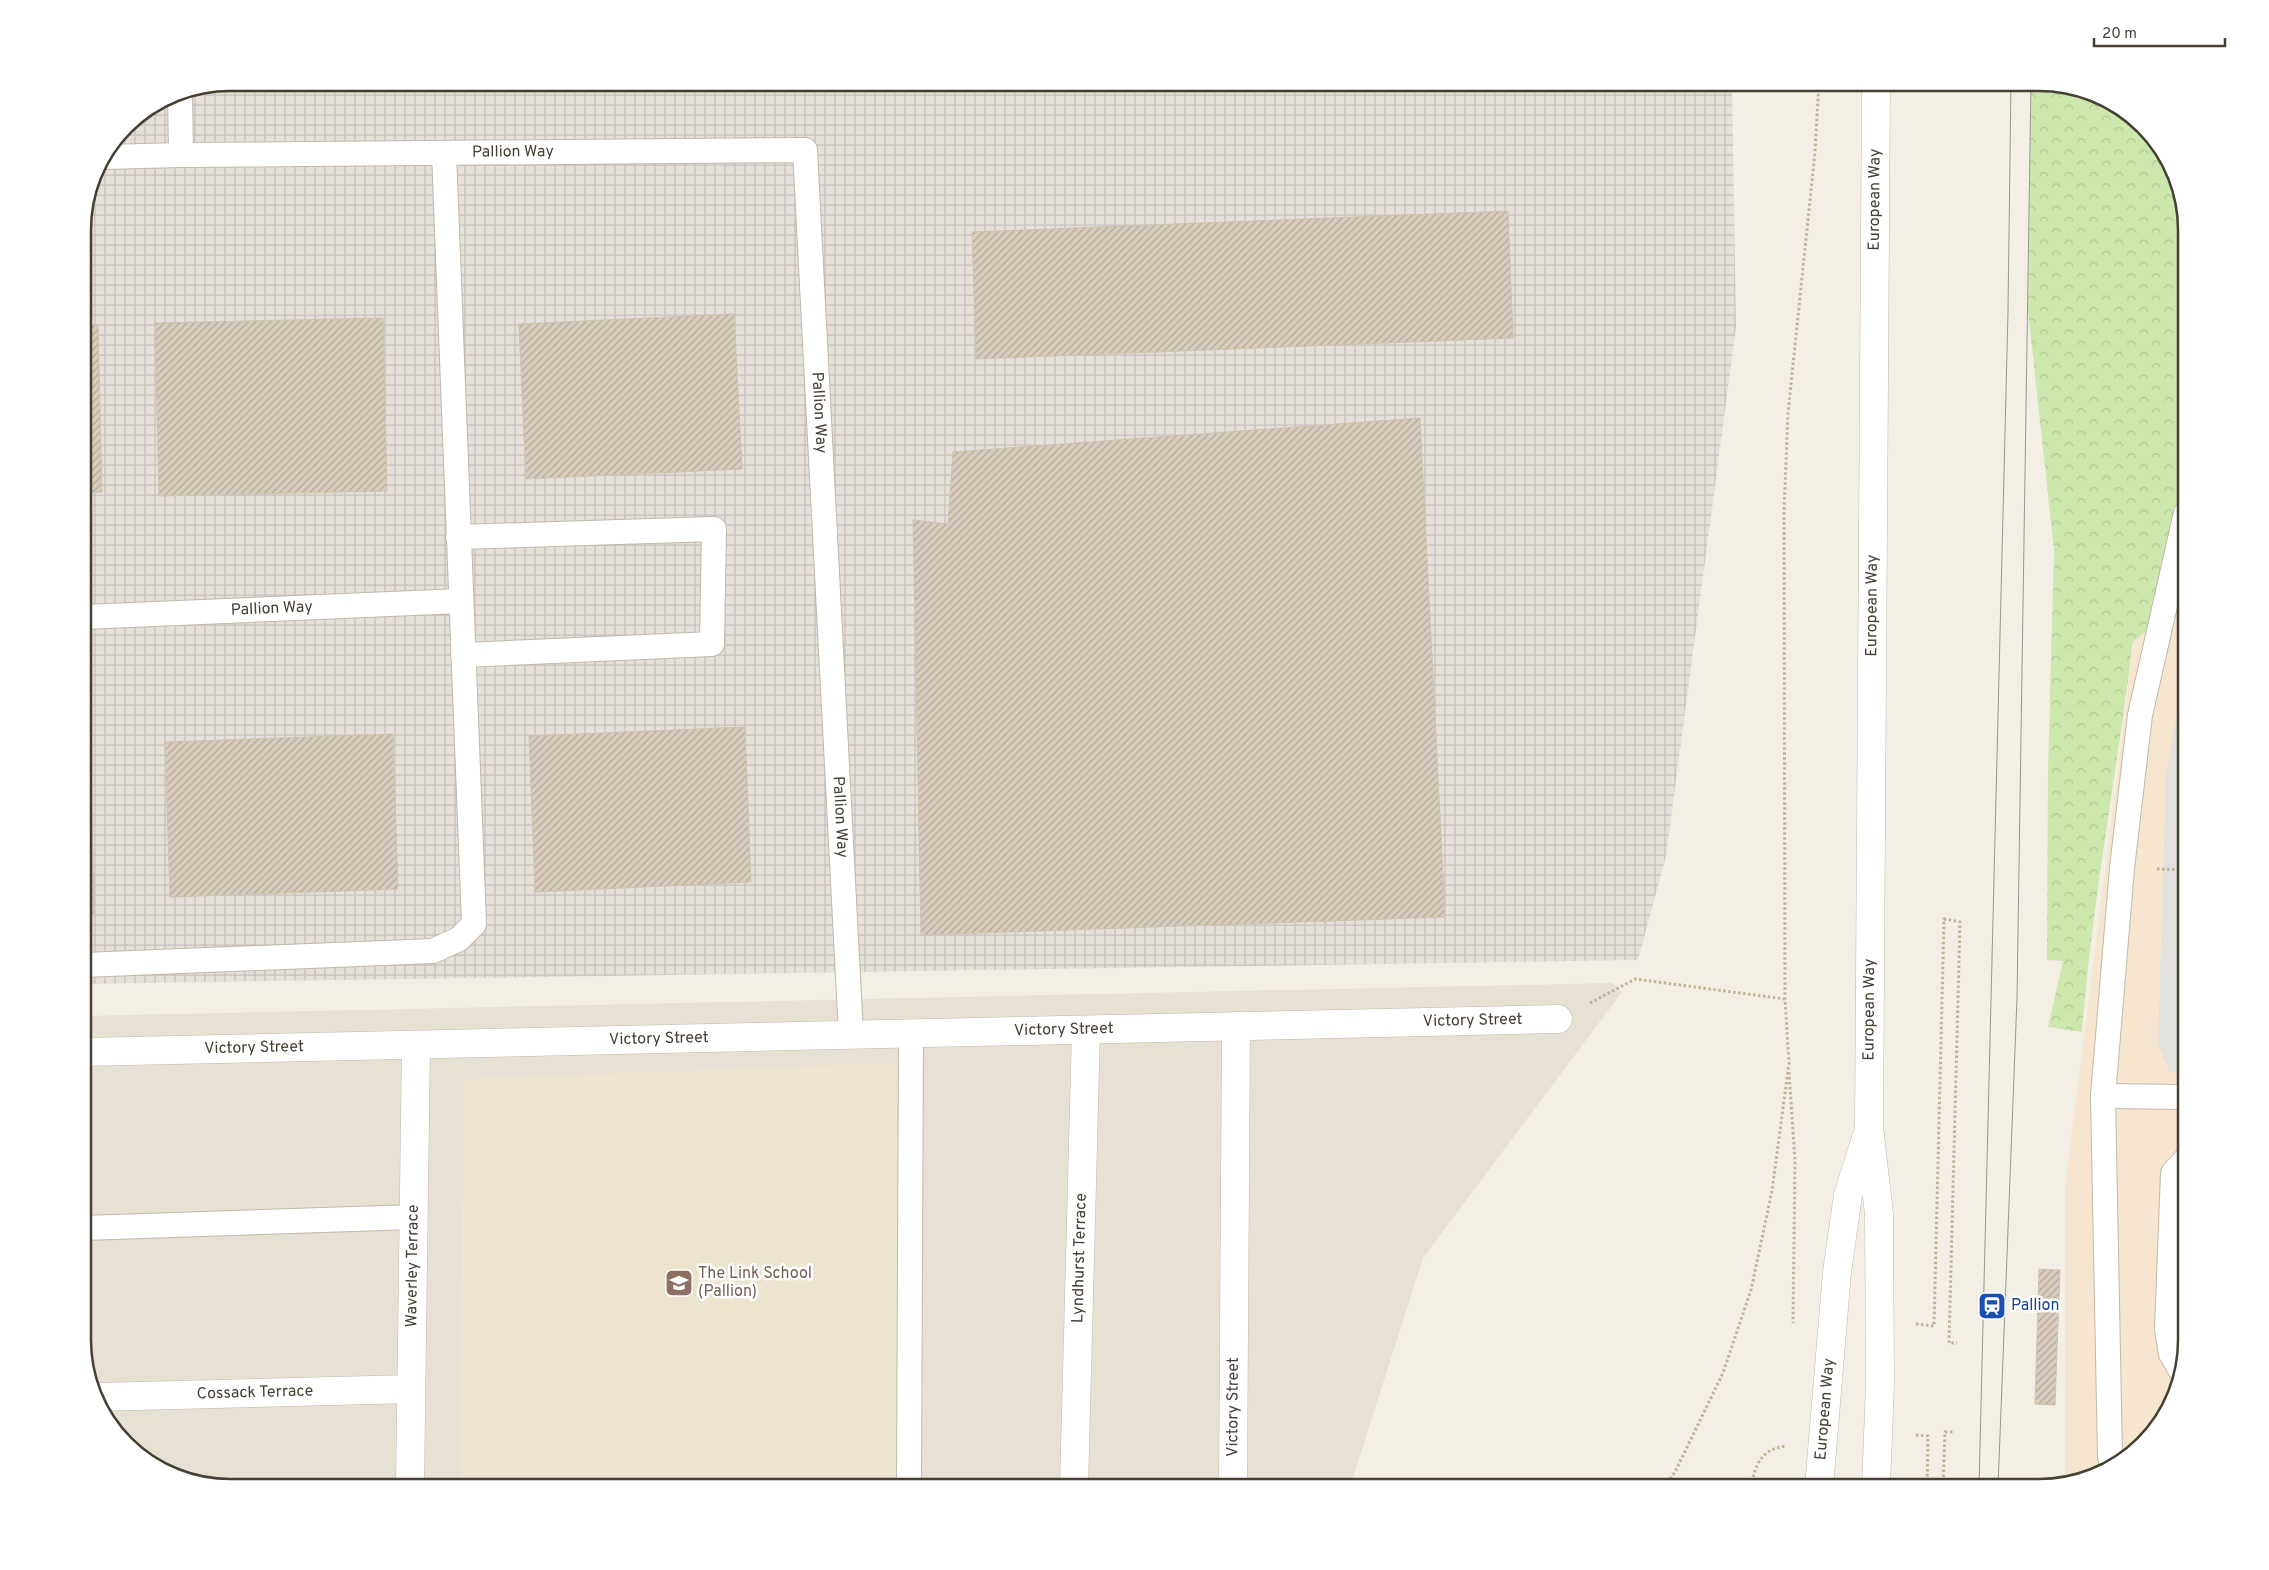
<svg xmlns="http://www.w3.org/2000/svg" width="2269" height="1570" viewBox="0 0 2269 1570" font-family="Overpass,sans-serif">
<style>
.residential{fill:#e7e1d3}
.commercial{fill:#f6e6cf}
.industrial{fill:url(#industrial-grid)}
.education{fill:#ece4ce}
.forest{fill:url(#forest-crowns)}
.parking{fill:#e3e1dd}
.building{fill:url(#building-hatch);stroke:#d0c2ad}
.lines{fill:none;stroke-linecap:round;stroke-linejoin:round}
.service-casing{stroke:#c1b9aa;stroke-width:26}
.minor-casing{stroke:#c1b9aa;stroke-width:29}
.tertiary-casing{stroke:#c1b9aa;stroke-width:29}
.path{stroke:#c0b398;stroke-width:3;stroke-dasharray:2.5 2.5;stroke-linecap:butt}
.service{stroke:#fff;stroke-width:24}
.minor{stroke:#fff;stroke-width:28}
.tertiary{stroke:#fff;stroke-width:28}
.tram{stroke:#959595;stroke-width:1}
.labels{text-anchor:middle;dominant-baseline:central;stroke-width:5;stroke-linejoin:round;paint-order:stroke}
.street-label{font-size:16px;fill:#453f34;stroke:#fff}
.education-label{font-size:16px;fill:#785e54;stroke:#fff;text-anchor:start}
.transit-label{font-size:16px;fill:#164399;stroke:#fff;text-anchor:start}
.rim{fill:none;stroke:#453f34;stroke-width:2.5}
</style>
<defs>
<pattern id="industrial-grid" width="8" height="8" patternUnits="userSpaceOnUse" patternTransform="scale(1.25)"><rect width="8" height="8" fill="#e5e0da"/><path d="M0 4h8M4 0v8" fill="none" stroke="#c6c1bc"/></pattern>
<pattern id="forest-crowns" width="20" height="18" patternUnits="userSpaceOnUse" patternTransform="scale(1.25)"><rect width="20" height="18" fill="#cde8ac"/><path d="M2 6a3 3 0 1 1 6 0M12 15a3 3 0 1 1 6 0" fill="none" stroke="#b1c895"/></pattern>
<pattern id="building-hatch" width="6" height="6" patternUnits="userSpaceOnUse" patternTransform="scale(1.25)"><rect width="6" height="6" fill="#d8cdbd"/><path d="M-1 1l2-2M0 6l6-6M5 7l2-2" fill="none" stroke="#b1a89a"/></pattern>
</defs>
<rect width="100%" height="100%" fill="#f3efe5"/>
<path class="residential" d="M1612,983L1622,992L1423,1258L1350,1487H230L183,1480L148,1462L102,1413L83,1349V1016Z"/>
<path class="commercial" d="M2186,230V1340L2179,1387L2161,1422L2112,1468L2065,1481V1188Z"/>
<path class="industrial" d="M230,82L1732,83L1736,327L1666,856L1638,960L83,984V221L94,173L126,126L174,94Z"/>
<path class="education" d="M898,1063L896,1487H459L464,1079Z"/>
<path class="forest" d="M2031,83L2086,90L2121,108L2167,157L2186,230V513L2162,617L2133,642C2117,772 2092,902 2082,1032L2048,1027L2063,961L2047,960L2048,771L2054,550L2028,311Z"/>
<path class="parking" d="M2186,665V1072H2170L2158,1045L2166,776Z"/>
<path class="building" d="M1508,211L1513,338L976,359L972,232Z
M734,314L742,469L526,479L519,324Z
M383,318L387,491L159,496L155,323Z
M98,325L102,492L83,493V326Z
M1420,418L1445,917L921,935L913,520L948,524L953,452Z
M745,727L751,882L535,892L529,736Z
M393,734L398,889L170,897L165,742Z
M83,768H91L94,914H83Z
M2039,1269L2060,1270L2055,1405L2035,1404Z"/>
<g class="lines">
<defs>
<g id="service">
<path d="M180,92L181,155"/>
<path id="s1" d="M104,157L181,155L805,150L851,1035"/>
<path d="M458,537L714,529L712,644L463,655"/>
<path id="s2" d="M83,617L461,601"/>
<path d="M83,965L433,951L459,939L474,924L444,153"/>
<path d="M2103,1096L2186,1097"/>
<path d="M83,1228L414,1217"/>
<path d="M2181,1371L2171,1354L2167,1329L2173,1173L2186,1159"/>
<path d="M2113,1467L2110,1457L2103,1096L2122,868L2140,715L2186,513"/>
<path d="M909,1487L911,1034"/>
</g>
<g id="minor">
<path id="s3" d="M83,1052L1558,1019"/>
<path id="s4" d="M97,1397L411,1389"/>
<path id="s5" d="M410,1487L416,1045"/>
<path id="s6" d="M1074,1487L1086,1030"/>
<path id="s7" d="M1233,1487L1236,1026"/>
</g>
<g id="tertiary">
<path id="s8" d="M1819,1487L1837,1272L1848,1195L1866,1138"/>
<path id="s9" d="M1876,1487L1880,1384L1879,1214L1869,1127L1876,82"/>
</g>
</defs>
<use href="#service" class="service-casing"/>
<use href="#minor" class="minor-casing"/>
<use href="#tertiary" class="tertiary-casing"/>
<path class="path" d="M2157,869L2186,870
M1590,1003L1635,979L1785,999
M1789,1072L1795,1161L1793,1323
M1916,1324L1934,1326L1944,919L1960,922L1949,1343H1957
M1916,1435L1928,1436L1927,1487
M2032,1479L2047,1485
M1664,1487L1675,1472L1723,1373L1751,1290L1772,1191L1789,1063L1785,999L1784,512L1788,413L1815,152L1819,82
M1751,1487C1755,1465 1761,1449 1786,1446
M1943,1487L1945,1432H1955"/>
<use href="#service" class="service"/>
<use href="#minor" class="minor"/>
<use href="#tertiary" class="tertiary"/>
<path class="tram" d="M1979,1487L2008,311L2011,82
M1998,1487L2017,998L2031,82"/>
</g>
<defs>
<symbol id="school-square" viewBox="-11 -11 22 22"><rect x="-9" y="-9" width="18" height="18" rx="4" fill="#8d6e63" stroke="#fff"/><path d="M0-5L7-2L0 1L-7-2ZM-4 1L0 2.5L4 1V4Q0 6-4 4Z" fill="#fff"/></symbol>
<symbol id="station-square" viewBox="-11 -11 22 22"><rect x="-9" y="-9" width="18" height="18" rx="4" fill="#1a4fb4" stroke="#fff"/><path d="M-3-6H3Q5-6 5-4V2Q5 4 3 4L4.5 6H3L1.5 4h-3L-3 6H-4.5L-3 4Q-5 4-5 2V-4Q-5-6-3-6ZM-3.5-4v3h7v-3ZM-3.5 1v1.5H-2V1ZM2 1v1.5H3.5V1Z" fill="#fff"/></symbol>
</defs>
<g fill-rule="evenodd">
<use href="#school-square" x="663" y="1267" width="32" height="32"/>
<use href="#station-square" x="1976" y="1290" width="32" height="32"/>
</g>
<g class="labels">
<g class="street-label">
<text stroke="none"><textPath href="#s1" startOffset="409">Pallion Way</textPath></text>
<text stroke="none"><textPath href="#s9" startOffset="1288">European Way</textPath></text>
<text stroke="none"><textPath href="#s1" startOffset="964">Pallion Way</textPath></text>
<text stroke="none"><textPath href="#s9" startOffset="882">European Way</textPath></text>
<text stroke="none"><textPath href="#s2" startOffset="189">Pallion Way</textPath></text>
<text stroke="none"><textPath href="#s1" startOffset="1369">Pallion Way</textPath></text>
<text stroke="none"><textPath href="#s9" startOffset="478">European Way</textPath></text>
<text stroke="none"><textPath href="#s3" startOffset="1390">Victory Street</textPath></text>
<text stroke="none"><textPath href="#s3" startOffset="981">Victory Street</textPath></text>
<text stroke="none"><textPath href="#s3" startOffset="576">Victory Street</textPath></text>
<text stroke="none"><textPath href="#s3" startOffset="171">Victory Street</textPath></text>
<text stroke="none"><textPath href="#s6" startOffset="229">Lyndhurst Terrace</textPath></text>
<text stroke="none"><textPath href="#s5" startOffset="221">Waverley Terrace</textPath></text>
<text stroke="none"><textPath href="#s4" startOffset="158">Cossack Terrace</textPath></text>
<text stroke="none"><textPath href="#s7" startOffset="80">Victory Street</textPath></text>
<text stroke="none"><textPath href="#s8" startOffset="78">European Way</textPath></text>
</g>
<g class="education-label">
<text x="698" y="1274">The Link School<tspan x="698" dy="18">(Pallion)</tspan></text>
</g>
<g class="transit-label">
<text x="2011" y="1306">Pallion</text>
</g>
</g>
<path d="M0 0H2269V1570H0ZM230 91H2039A139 139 0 0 1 2178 230V1340A139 139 0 0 1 2039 1479H230A139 139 0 0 1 91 1340V230A139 139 0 0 1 230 91Z" fill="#fff" fill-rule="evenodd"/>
<path class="rim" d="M230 91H2039A139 139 0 0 1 2178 230V1340A139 139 0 0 1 2039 1479H230A139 139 0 0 1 91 1340V230A139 139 0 0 1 230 91Z"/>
<path d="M2094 38v8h131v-8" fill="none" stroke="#453f34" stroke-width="2.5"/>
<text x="2102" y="38" font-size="15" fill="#453f34" stroke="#ffffff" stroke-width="4" paint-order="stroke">20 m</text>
</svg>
